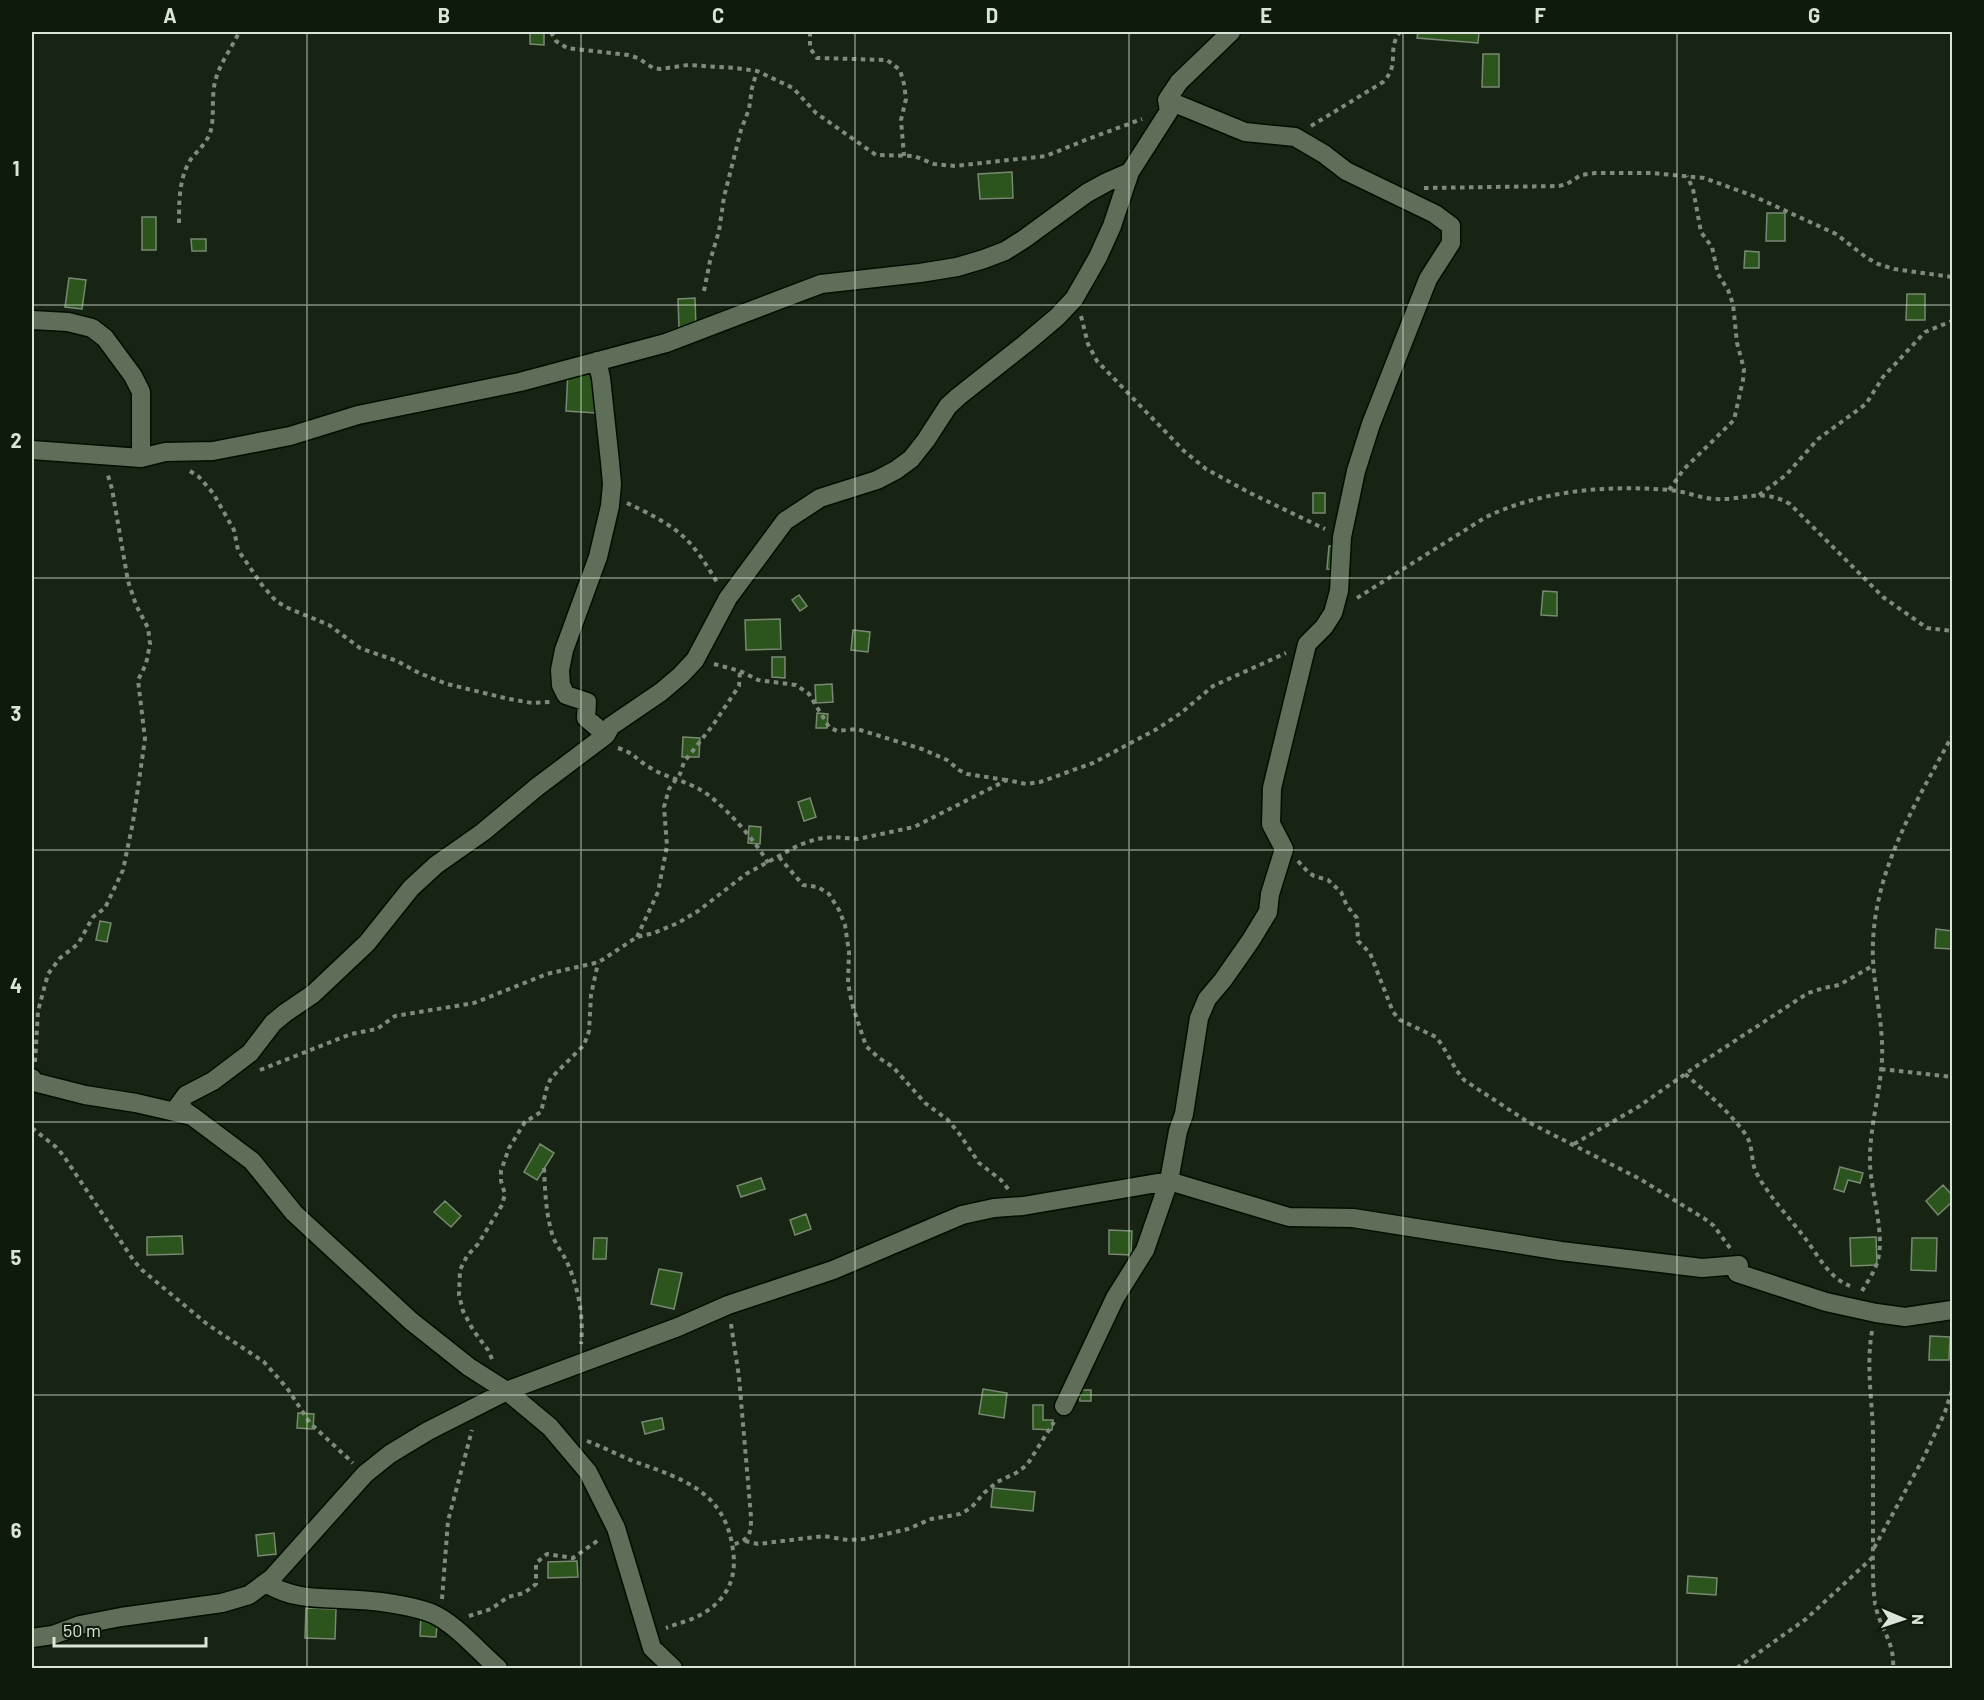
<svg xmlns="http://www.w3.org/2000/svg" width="1984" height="1700" viewBox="0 0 1984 1700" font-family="Barlow,sans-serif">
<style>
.building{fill:#2b551c;stroke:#788873;stroke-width:1.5}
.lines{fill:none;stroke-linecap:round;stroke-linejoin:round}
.minor-casing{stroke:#030d01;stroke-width:21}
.path{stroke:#808b7d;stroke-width:4;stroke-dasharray:4.5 4.5;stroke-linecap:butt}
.minor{stroke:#5e6e59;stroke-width:18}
.grid{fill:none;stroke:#dbe4d8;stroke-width:1.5;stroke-opacity:0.55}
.neatline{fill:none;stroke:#dbe4d8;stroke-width:2}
.grid-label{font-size:20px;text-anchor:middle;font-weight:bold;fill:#dbe4d8}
</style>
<rect width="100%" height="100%" fill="#172413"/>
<path class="building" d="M530,32H544V45L530,44Z
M1418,32H1479L1478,43L1417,38Z
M1483,54H1499V87H1482Z
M1012,172L1013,198L980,199L978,174Z
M1767,213H1785V241H1766Z
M142,217H156V250H142Z
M191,239H206V251H192Z
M1745,251L1759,252V268H1744Z
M69,278L86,280L82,309L65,307Z
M1907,294H1925V320H1906Z
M695,298L696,328H679L678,299Z
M568,371L599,373L596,413L566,411Z
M1313,493H1325V513H1313Z
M1329,546L1339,547L1337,570L1327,569Z
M1543,591L1557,592V616L1541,615Z
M799,595L807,606L800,611L792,600Z
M780,619L781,649L746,650L745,620Z
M853,630L870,632L868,652L851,650Z
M772,657H785V678L772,677Z
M832,684L833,702L816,703L815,685Z
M817,713L828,714L827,728H816Z
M683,737L700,738L699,757H682Z
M810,798L816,817L804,821L798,802Z
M749,826L761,827L760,844L748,843Z
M100,921L111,923L107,942L96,940Z
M1936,929L1952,931V949L1935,948Z
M540,1144L554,1153L537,1180L524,1172Z
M1840,1167L1863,1173L1860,1183L1848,1180L1844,1192L1834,1189Z
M761,1178L765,1189L741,1197L737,1186Z
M1943,1185L1952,1195V1202L1938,1215L1926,1201Z
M445,1201L461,1216L451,1227L434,1212Z
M806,1214L811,1229L795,1235L790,1220Z
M1109,1230L1132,1231L1131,1255L1109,1254Z
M182,1236L183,1254L147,1255V1237Z
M1876,1237L1877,1265L1851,1266L1850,1238Z
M594,1238H607L606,1259H593Z
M1912,1238H1937L1936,1271L1911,1270Z
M659,1269L682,1273L674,1309L651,1304Z
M1930,1336L1950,1337L1949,1360H1929Z
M983,1389L1007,1393L1004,1418L979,1414Z
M1079,1390H1091V1401H1080Z
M1033,1405H1043V1420H1053L1052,1430L1033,1429Z
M298,1413L314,1414L313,1429L297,1428Z
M662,1418L664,1429L645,1434L642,1422Z
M993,1488L1035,1492L1033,1511L991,1507Z
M274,1533L276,1554L258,1556L256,1535Z
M577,1561L578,1577L548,1578V1562Z
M1688,1576L1717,1578L1716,1595L1687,1593Z
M306,1608L336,1609L335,1639L305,1638Z
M421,1614L438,1615L436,1637L420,1636Z"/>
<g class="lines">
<defs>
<path id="minor" d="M32,320L68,322L92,328L105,338L133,376L141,392V458
M597,361L601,378L610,462L612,484L610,506L598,557L564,650L560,670L561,685L566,695L587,702L586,718L606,735
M32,450L141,458L165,452L213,451L290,436L358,415L520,382L666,343L821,284L920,273L957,267L984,259L1005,251L1024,239L1087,193L1107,182L1130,172
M32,1078L34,1082L85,1095L136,1103L192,1116L252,1161L294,1213L411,1321L469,1367L508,1392L550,1427L588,1472L616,1528L652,1648L673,1668
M192,1116L178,1106L186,1095L213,1081L250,1053L273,1023L285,1013L313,994L367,943L411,888L436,865L483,832L537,787L606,735L611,726L661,692L681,675L695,660L728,598L785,521L820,498L877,480L896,470L911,459L926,440L948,406L959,396L1025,344L1057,317L1074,299L1098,257L1112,226L1130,172L1169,111L1167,100L1179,82L1231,32
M1064,1406L1115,1298L1145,1250L1169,1181L1178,1131L1184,1114L1199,1018L1207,999L1223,980L1251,940L1268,912L1270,894L1284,849L1271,824L1272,788L1307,644L1324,627L1333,613L1339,591L1342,537L1356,471L1371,424L1428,279L1451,243V226L1435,214L1346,171L1324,154L1295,137L1245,132L1167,100
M266,1583C290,1598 313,1598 341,1599C368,1600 406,1604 431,1613C455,1623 478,1651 498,1668
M32,1638L53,1635L80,1625L121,1617L222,1603L249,1595L272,1578L365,1474L390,1454L428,1431L509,1390L678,1327L728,1305L833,1270L962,1215L994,1208L1023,1206L1169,1181L1289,1217L1353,1218L1561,1251L1702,1268L1739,1265L1737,1273L1826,1302L1876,1313L1905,1317L1952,1310"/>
</defs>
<use href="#minor" class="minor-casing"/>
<path class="path" d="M551,32L556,41L567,48L628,55L638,58L653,68L660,69L688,65L735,68L757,71L793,88L816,113L876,155L914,156L934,164L955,166L1046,156L1088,139L1142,119
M810,32V48L817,58L887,60L900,70L904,84L906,99L901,120L904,156
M1311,126L1383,82C1401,64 1386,50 1400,32
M1424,188L1559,186L1567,184L1581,175L1595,173H1652L1704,178L1751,195L1836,234L1867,258L1878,264L1894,269L1952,277
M179,223C179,202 179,177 191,159C198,150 206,144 210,133C215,119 211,98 215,82C219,64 232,48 239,32
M704,291L710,261L719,231L724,197L741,130L749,109L752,88L757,71
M1081,316L1088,344L1097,361L1184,451L1206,469L1250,493L1325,529
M190,471L199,477L213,493L234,530L238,550L262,585L276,601L288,608L329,625L360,648L397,661L419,673L447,684L509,699L532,703L551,702
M1669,490L1684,469L1734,420L1743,380L1744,369L1737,343L1733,304L1728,290L1718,274L1712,247L1701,232L1693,189L1687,176
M1759,495L1786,475L1818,439L1866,404L1883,377L1925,332L1952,321
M627,503C650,514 678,527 694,548C703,559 711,572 718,584
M1357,598L1486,517C1543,490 1607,485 1669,490C1685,491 1699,498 1714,499C1744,501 1760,487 1790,504L1883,597L1927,628L1952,631
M714,664L740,671L758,680L796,685L809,694L829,727L837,731L857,729L922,749L947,760L959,770L967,774L1006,780
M618,748C636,754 634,758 649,767C664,777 683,780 699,789C721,801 756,841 768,863
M779,857L803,885L818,887L829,894L839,910L845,925L849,952L848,983L852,1004L866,1046L879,1058L893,1067L925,1103L948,1120L961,1136L979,1163L1001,1180L1009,1190
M1298,861L1308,872L1314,876L1328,880L1341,892L1347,906L1357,918L1358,941L1370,953L1393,1012L1400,1020L1436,1037L1442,1045L1457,1071L1464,1080L1528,1122L1640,1179L1705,1219L1714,1226L1730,1248
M637,937L658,892L667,846L664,807L669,789L680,774L684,762L713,725L739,686L740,671
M35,1062L38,1011L48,974L60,958L78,944L93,917L105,908L123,870L133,822L145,739L138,680L146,664L150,644L148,628L136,605L128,581L112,489L107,472
M1881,1069L1952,1077
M260,1070L351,1034L377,1029L395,1016L474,1003L547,974L599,962L637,937L654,933L678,923L698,911L746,874L799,845L816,839L834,837L858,839L914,827L1007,780L1026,784L1040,782L1093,763L1157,729L1181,713L1213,686L1286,653
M1685,1074C1707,1093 1729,1111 1746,1135C1754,1147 1750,1162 1757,1174C1769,1196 1786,1214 1801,1233C1816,1251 1827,1277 1850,1286
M32,1128L56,1147L63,1155L134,1261L142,1270L207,1324L264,1362L287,1388L310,1423L353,1463
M1574,1144L1638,1107L1698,1065L1808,993L1824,988L1839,985L1874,965
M544,1168C545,1192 546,1215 553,1237C557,1246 563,1254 567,1262C578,1287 584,1316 581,1344
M1862,1291C1867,1282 1874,1273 1877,1263C1886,1236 1871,1193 1870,1164C1869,1129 1880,1095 1882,1060C1884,1020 1871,981 1873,942C1876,866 1917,801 1952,736
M731,1324L739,1377L751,1517C751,1535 750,1539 732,1545
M1872,1331C1866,1366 1872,1398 1873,1432C1873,1466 1873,1500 1873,1534C1873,1557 1872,1580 1875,1603C1879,1628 1895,1641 1893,1668
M492,1359L488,1350L473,1330L463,1311L459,1295L460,1270L467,1256L478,1244L502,1205L505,1194L501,1181V1171L509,1148L525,1122L541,1112L547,1087L551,1078L584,1045L589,1031L591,995L598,963
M587,1441C603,1447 618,1455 633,1461C683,1479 725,1491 733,1550C738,1584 722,1606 692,1619C683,1622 674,1625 666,1628
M745,1541L758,1544L824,1536L848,1540L864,1539L908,1529L931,1519L960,1514L971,1508L984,1493L997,1482L1016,1473L1027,1465L1054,1422
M1874,1548L1924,1457L1945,1412L1952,1390
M442,1599L448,1521L472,1430
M469,1616L491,1609L508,1597L524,1593L536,1584V1563L547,1554L573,1558L600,1539
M1737,1668L1806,1619L1872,1558"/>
<use href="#minor" class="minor"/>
</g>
<path class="grid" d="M307,32V1668M581,32V1668M855,32V1668M1129,32V1668M1403,32V1668M1677,32V1668M32,305H1952M32,578H1952M32,850H1952M32,1122H1952M32,1395H1952"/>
<rect width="1984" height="1700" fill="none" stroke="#0e1b0a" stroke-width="66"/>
<g transform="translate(1903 1619) rotate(92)" stroke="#0e1b0a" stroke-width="4.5" paint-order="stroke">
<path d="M0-4.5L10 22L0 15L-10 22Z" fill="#dbe4d8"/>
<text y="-9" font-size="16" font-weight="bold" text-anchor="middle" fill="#dbe4d8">N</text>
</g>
<path d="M54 1637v9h152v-9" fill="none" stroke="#dbe4d8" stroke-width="3"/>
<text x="63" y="1637" font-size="18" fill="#dbe4d8" stroke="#0e1b0a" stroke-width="4.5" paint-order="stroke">50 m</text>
<rect x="33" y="33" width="1918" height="1634" class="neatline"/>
<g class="grid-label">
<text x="170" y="23">A</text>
<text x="444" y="23">B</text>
<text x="718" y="23">C</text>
<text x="992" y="23">D</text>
<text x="1266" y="23">E</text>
<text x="1540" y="23">F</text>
<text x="1814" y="23">G</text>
<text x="16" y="176">1</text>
<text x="16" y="448">2</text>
<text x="16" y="721">3</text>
<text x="16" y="993">4</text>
<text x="16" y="1265">5</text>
<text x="16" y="1538">6</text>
</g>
</svg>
